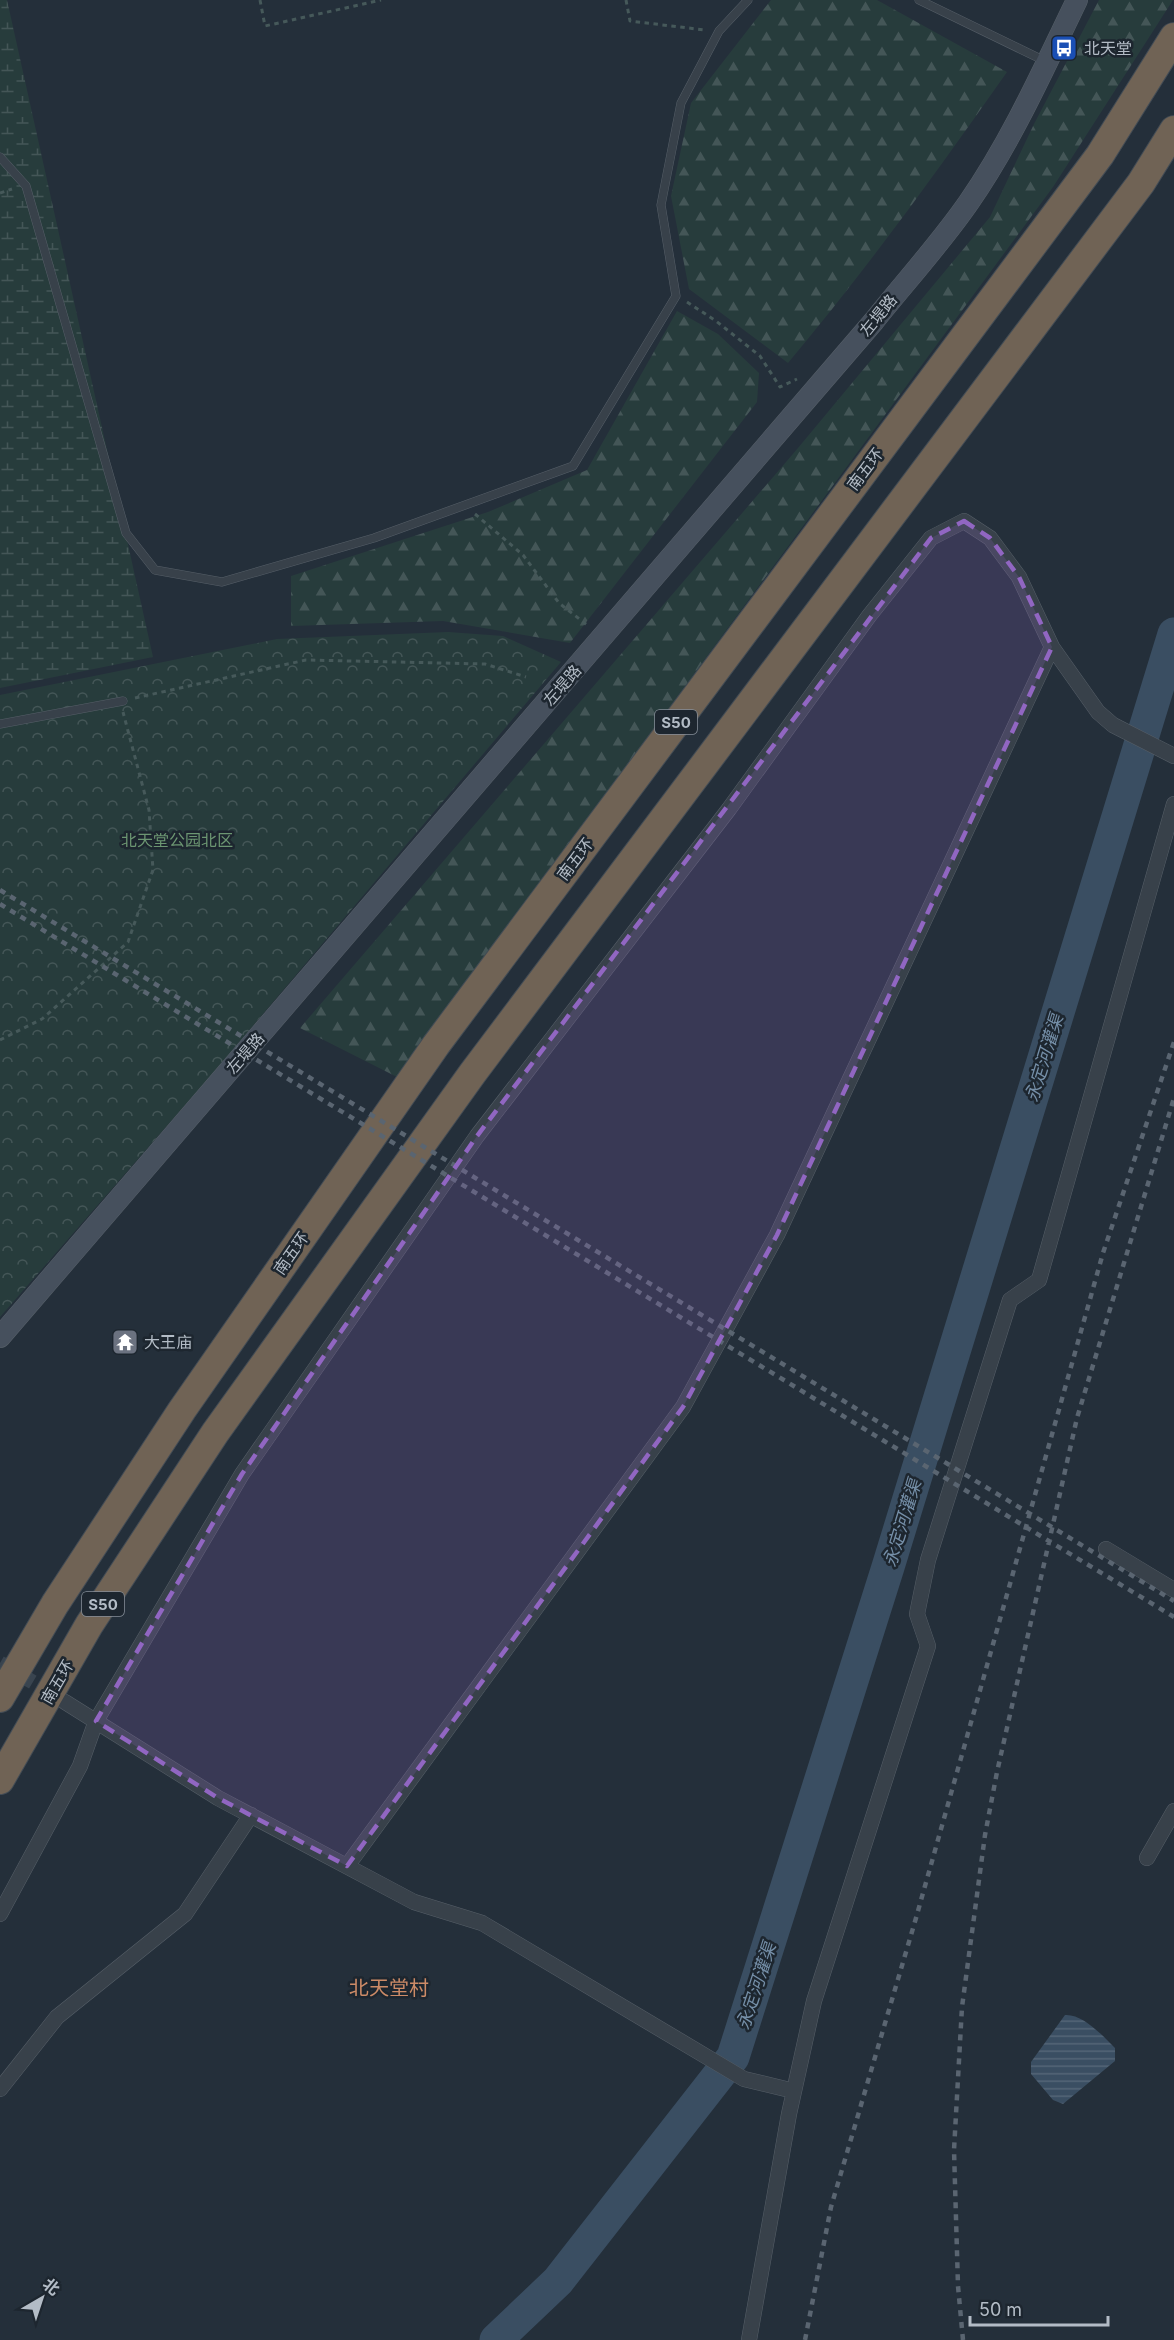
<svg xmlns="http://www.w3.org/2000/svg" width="1174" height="2340" viewBox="0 0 1174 2340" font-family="Inter,'Noto Sans SC',sans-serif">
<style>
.forest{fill:url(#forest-firs)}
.wetland{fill:url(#wetland-marsh)}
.park{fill:url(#park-crowns)}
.water{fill:url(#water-rules)}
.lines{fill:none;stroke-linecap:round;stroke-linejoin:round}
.river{stroke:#3a4e62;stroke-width:33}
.street-tunnel{stroke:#39444f;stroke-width:15;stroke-dasharray:15 8;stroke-linecap:butt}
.lane-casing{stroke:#565f68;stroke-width:9}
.street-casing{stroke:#565f68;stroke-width:16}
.secondary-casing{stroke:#565f68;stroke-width:22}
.highway-casing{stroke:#434c55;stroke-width:30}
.path{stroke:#46595a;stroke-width:3;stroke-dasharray:4.5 4.5;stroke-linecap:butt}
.lane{stroke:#38414a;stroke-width:8}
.street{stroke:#38414a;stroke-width:15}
.secondary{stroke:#46505d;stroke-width:21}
.highway{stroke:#706355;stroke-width:28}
.rail{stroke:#5a6571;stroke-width:4.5;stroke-dasharray:6 6;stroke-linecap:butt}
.marked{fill:#9166c2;fill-opacity:0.2;stroke:#9166c2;stroke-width:4.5;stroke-dasharray:12 8;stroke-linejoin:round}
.labels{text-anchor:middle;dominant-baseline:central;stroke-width:5;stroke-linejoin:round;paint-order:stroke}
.shield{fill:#1d262f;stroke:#868f99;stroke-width:1.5}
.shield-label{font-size:15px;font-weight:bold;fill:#b3bcc6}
.poi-label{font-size:16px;fill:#b3bcc6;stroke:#1d262f;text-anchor:start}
.street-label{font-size:16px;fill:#b3bcc6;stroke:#1d262f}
.park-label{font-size:16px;fill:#6c9672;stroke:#1d262f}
.water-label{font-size:18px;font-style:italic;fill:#758fa8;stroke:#1d262f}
.quarter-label{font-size:20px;fill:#cd8b67;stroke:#1d262f}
</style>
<defs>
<pattern id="forest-firs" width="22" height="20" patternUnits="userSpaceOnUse" patternTransform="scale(1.5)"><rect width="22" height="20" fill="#273c3c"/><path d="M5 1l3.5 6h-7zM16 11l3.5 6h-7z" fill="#445657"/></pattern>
<pattern id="wetland-marsh" width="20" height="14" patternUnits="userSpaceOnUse" patternTransform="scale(1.5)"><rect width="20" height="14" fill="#273c3c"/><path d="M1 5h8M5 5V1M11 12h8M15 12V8" fill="none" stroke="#445657"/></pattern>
<pattern id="park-crowns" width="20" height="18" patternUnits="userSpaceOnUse" patternTransform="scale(1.5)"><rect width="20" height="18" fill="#273c3c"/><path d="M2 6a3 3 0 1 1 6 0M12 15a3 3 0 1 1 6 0" fill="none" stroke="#445657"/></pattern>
<pattern id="water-rules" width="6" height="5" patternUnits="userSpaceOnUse" patternTransform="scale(1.5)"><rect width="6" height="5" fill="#3a4e62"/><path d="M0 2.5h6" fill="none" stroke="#546677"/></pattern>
</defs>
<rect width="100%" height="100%" fill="#242f3a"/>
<path class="forest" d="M771,0H877L1007,72C937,172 866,270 788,363L689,289L671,196L691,103Z
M1099,0H1173L1053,187L397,1077L300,1028L798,448L990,217L1034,124Z
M677,311L718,334L759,373L757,402L570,643L443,621L291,626V576L488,512L587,470Z"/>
<path class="wetland" d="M0,0H7L153,657L0,688Z"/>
<path class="park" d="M448,632L503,636L561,662L207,1080L0,1317V695L277,639Z"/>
<path class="water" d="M1065,2015C1083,2014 1102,2035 1115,2048V2061L1063,2104L1053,2100L1031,2074V2062Z"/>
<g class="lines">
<path class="river" d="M496,2340L558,2281L733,2057L888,1567L1174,634"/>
<path class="street-tunnel" d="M0,1663L55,1695"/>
<defs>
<path id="lane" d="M919,0L1045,61
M0,157L26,186L126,533L155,570L222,582L374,538L573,466L676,296L661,205L681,103L719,31L748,0
M0,724L123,701"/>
<path id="street" d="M1106,1549L1174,1590
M65,1702L218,1798L414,1902L482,1923L744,2079L794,2091
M1147,1858L1174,1811
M347,1866L683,1407L777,1235L1052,647
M0,1914L80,1766L96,1721L242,1474L477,1136L729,809L869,616L931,538L964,521L990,538L1019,577L1052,647L1098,712L1113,725L1174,756
M0,2089L57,2017L185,1914L251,1815
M749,2340L789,2114L814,2001L928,1646L917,1614L928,1560L1010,1300L1039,1280L1174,804"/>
<path id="secondary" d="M0,1337L874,321C905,282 940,244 969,202C1012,140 1044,68 1077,0"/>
<path id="highway" d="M0,1698L55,1604L182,1410L436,1045L1100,155L1174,37
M0,1780L89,1625L215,1433L472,1074L1141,183L1174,130"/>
</defs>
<use href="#lane" class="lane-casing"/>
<use href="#street" class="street-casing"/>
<use href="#secondary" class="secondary-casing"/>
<use href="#highway" class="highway-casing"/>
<path class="path" d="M260,0L265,26L381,0
M626,0L630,21L705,30
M0,193L12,189
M687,302L716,321L760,356L780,387L797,379
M475,514L523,555L559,603L587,625
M135,698L306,660L485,664L526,677
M0,1040L42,1019L128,942L153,870L149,810L123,712"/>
<use href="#lane" class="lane"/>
<use href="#street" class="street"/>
<use href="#secondary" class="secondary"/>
<use href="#highway" class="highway"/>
<path class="rail" d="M0,890L1174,1601
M0,904L1174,1617
M805,2340L831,2207L916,1918L1103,1253L1174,1042
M963,2340L958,2286L954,2150L962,2007L985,1835L997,1772L1077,1418L1174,1098"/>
</g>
<path class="marked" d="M964,521L990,538L1019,577L1052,647L777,1235L683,1407L347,1866L218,1798L96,1721L242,1474L477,1136L931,538Z"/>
<defs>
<symbol id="bus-square" viewBox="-11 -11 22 22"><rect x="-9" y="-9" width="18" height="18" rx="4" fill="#1a4fb4" stroke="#1d262f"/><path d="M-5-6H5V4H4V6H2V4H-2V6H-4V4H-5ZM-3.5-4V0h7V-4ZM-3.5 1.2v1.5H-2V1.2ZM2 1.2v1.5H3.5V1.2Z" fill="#fff"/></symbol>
<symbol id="temple-square" viewBox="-11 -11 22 22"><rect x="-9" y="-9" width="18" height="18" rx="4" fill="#6b7280" stroke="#1d262f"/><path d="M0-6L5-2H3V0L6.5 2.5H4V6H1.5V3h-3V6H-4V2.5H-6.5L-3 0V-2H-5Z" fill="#fff"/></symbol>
</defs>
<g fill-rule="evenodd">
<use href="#bus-square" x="1049" y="33" width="30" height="30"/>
<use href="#temple-square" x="110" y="1327" width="30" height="30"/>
</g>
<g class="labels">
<g class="shield">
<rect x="655" y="710" width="42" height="24" rx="4.5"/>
<rect x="82" y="1592" width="42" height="24" rx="4.5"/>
</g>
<g class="shield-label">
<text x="676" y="722">S50</text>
<text x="103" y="1604">S50</text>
</g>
<g class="poi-label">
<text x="1084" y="48">北天堂</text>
<text x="144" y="1342">大王庙</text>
</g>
<g class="street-label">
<text transform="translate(878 315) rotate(-51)">左堤路</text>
<text transform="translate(865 469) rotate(-53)">南五环</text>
<text transform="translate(562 685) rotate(-49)">左堤路</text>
<text transform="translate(575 859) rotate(-53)">南五环</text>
<text transform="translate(245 1053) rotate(-49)">左堤路</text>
<text transform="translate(291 1253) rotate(-55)">南五环</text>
<text transform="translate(57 1682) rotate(-60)">南五环</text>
</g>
<g class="park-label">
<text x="177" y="840">北天堂公园北区</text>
</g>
<g class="water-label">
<text transform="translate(1044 1058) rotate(-73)">永定河灌渠</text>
<text transform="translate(902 1523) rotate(-73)">永定河灌渠</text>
<text transform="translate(756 1986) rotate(-72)">永定河灌渠</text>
</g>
<g class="quarter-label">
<text x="389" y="1988">北天堂村</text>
</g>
</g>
<g transform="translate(42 2298) rotate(39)" stroke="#1d262f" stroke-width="4.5" paint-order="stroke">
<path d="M0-4.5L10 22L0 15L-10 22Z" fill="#b3bcc6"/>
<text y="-9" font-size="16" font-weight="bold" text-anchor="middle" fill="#b3bcc6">北</text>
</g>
<path d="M970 2316v9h138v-9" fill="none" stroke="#b3bcc6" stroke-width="3"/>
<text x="979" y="2316" font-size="18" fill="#b3bcc6" stroke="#1d262f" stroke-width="4.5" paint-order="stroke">50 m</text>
</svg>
